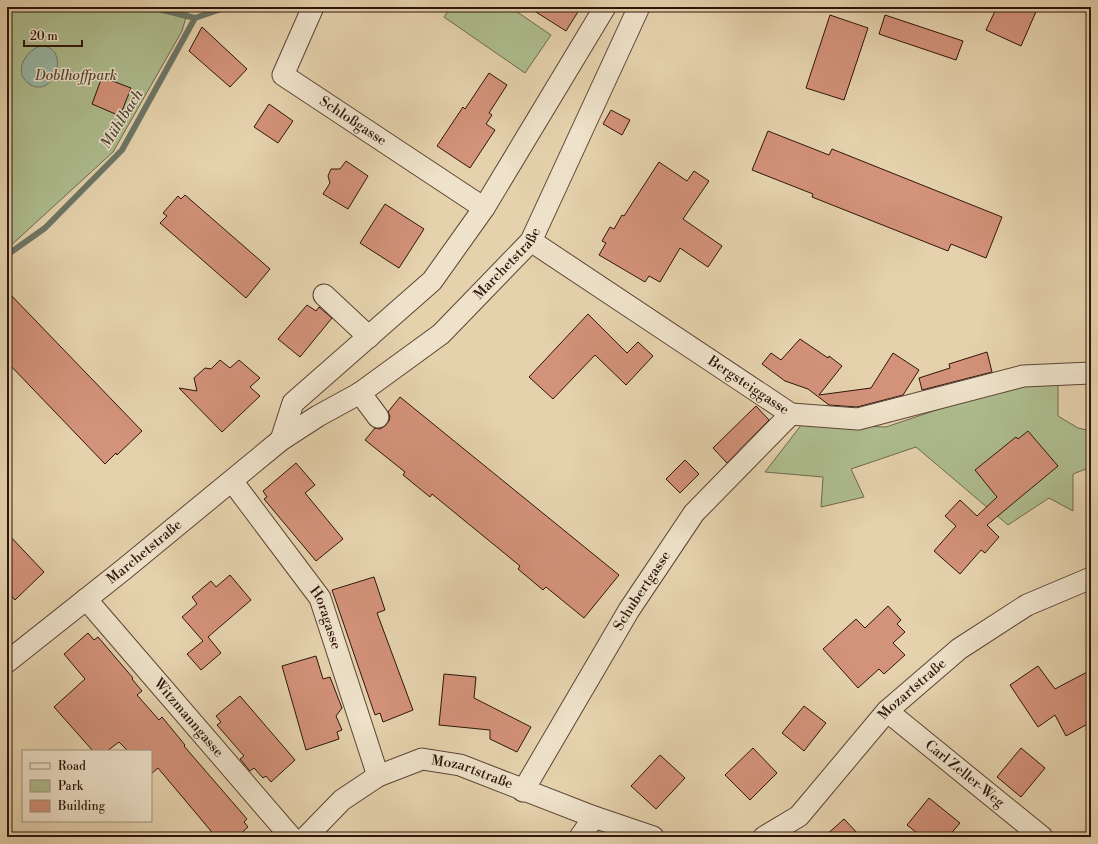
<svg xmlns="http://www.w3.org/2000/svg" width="1098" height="844" viewBox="0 0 1098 844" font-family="'Libre Bodoni',serif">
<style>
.green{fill:#aebd8f;stroke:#6e694d}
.water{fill:#97b8a5;stroke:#6d7767}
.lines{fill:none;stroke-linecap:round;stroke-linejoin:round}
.stream{stroke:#6d7767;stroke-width:6}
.building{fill:#d3927a;stroke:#2e150b}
.minor-casing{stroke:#5c4434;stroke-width:23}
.minor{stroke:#eee2ca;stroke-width:21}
.labels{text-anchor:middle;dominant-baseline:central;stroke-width:3;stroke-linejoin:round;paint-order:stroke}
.park-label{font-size:14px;font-style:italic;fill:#544733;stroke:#eee2ca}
.street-label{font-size:14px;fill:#2e150b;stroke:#eee2ca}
.water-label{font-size:15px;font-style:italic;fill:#4e4639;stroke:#eee2ca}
</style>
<rect width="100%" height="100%" fill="#e5d2ad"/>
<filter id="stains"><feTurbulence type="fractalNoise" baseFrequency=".005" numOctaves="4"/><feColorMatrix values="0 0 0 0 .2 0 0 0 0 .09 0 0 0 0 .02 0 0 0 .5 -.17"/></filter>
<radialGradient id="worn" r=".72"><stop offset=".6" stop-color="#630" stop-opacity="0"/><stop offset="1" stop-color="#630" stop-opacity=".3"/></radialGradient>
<path class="green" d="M7,7H189L182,31L113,152L7,249Z
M451,7H510L551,35L525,73L444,17Z
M1016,383L1058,384V416L1078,428L1091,431V467L1073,474V511L1049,498L1008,525L916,447L851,469L864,497L821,507L823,477L765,472L802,424L886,427Z"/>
<path class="water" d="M40,46C71,45 56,98 31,85C12,74 24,52 40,46Z"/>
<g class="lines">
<path class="stream" d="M150,7L195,18
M7,255L45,228L122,150L195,18L227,7"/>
</g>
<path class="building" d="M528,7H581L566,31Z
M997,7H1038L1021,46L986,30Z
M830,15L868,28L844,100L806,88Z
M885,15L963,41L956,60L879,34Z
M202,27L247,69L230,87L189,51Z
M489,73L507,85L489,113L492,115L486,124L495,130L470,168L437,146L463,107L465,109Z
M102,77L131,88L120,116L92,104Z
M269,104L293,121L278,143L254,127Z
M611,110L630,120L622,135L603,124Z
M768,131L829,155L832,149L1002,217L986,258L951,244L948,251L812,197L813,194L752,170Z
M346,161L368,176L348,209L323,194L330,183L328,176L331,169H340Z
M659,162L687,181L694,171L709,181L683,219L722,246L708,267L680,248L660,282L649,276L645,282L599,255L606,243L602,241L610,227L614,229L622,215L624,216Z
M185,195L270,269L246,298L160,223L167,216L163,213L178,196L181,199Z
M385,204L424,229L399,268L360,243Z
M7,291L142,431L117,455L116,453L105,464L7,362Z
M307,305L316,311L319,307L332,318L300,357L278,339Z
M588,314L627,353L638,342L653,356L626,385L595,355L553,399L529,377Z
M800,339L828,358L829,356L842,366L819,395L871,388L893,353L919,370L903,395L857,407L829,405L808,389L785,381L762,364L771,353L781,360Z
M987,352L992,372L922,390L919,378L950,368L949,364Z
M220,360L230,368L239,360L260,378L250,387L260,396L222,432L179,388L197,391L194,378L205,368L211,369Z
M400,397L619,575L584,618L546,587L543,590L518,569L520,566L432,494L430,497L403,475L405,472L365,440L375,428L380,429L385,426L389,421L390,416L388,412Z
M756,406L769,420L727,463L713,448Z
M1028,431L1058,466L987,525L999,537L985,553L981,550L960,574L934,551L956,526L945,516L960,500L977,516L997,497L975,470L1016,437L1018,439Z
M685,460L699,474L680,493L666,479Z
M296,463L315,485L305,493L343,539L316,561L264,499L267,497L263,491Z
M7,533L44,572L15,600L7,591Z
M230,575L251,600L208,637L221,653L201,670L187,654L203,641L182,617L197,604L192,597L211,581L216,587Z
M374,577L385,610L377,613L413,710L383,722L380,713L375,715L332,590Z
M888,606L901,620L897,624L905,632L893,643L905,655L884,674L879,669L858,688L823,649L856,619L865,628Z
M88,633L94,640L98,637L121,664L133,678L132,679L142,691L137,695L159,720L162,717L185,745L184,746L247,819L244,822L248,827L237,837H216L158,768L151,774V751H128L119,742L107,751H93L54,707L85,679L64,654Z
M316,656L323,679L330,677L342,708L336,716L342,730L337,732L339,739L306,750L282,666Z
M1038,666L1055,689L1091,670V722L1066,736L1055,715L1038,727L1010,685Z
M444,674L476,677L474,698L531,727L517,752L490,739V730L439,725Z
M240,696L295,760L271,782L266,776L263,778L254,768L250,771L240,759L244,756L217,725L221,722L216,716Z
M804,706L826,723L804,751L782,733Z
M753,748L777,773L750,800L725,775Z
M1021,748L1045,768L1021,797L997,777Z
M660,755L685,778L656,809L631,786Z
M929,798L960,823L948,837H922L907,825Z
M844,819L861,837H824Z"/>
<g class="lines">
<defs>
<g id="minor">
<path id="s1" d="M313,7L283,75L484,208"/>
<path id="s2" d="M531,241L791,414L858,419L1023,376L1091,373"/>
<path d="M324,295L369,337"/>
<path d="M360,393L378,417"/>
<path d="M281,440L293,403L432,281L484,208L605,7"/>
<path id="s3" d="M232,481L320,598L378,776"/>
<path id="s4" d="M86,599L291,837"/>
<path id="s5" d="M7,662L123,570L281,440L318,416L360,393L441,334L531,241L639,7"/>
<path id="s6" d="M887,711L1042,837"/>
<path id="s7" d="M523,791L629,610L694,513L791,414"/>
<path id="s8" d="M306,837L342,800L378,776L422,759L460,765L594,817L653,837"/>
<path d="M580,837L594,817"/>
<path id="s9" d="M764,837L799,816L887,711L959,649L1027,605L1091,578"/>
</g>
</defs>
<use href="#minor" class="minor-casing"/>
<use href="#minor" class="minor"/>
</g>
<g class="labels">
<g class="park-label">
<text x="76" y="76">Doblhoffpark</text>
</g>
<g class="street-label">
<text stroke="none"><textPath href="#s1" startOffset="158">Schloßgasse</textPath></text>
<text stroke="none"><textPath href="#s5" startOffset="642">Marchetstraße</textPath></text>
<text stroke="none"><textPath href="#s2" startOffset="261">Bergsteiggasse</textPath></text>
<text stroke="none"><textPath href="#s5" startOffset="176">Marchetstraße</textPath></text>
<text stroke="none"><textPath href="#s7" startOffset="233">Schubertgasse</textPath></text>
<text stroke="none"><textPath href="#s3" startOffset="167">Horagasse</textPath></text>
<text stroke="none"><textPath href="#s9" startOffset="211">Mozartstraße</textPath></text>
<text stroke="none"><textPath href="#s4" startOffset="157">Witzmanngasse</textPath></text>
<text stroke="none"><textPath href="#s8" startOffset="194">Mozartstraße</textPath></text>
<text stroke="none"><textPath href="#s6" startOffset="100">Carl Zeller-Weg</textPath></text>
</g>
<g class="water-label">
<text transform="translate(122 119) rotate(-58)">Mühlbach</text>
</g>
</g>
<rect width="1098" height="844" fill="none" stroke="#e5d2ad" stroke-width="24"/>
<rect x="8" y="8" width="1082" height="828" fill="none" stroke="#2e150b" stroke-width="2"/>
<rect x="12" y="12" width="1074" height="820" fill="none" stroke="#2e150b"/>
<rect x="22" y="750" width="130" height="72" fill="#eee2ca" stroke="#a1907e"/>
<rect x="30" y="763" width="20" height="6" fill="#eee2ca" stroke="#a1907e"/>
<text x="58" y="770" font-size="12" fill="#2e150b">Road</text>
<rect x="30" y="780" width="20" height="12" fill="#aebd8f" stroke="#a1907e"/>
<text x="58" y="790" font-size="12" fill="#2e150b">Park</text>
<rect x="30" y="800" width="20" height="12" fill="#d3927a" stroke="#a1907e"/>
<text x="58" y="810" font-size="12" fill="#2e150b">Building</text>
<path d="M24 40v6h58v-6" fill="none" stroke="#2e150b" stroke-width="2"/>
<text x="30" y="40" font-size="12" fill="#2e150b" stroke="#eee2ca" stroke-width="3" paint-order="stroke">20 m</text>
<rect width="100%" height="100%" filter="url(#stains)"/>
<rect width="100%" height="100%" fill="url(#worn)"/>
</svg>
